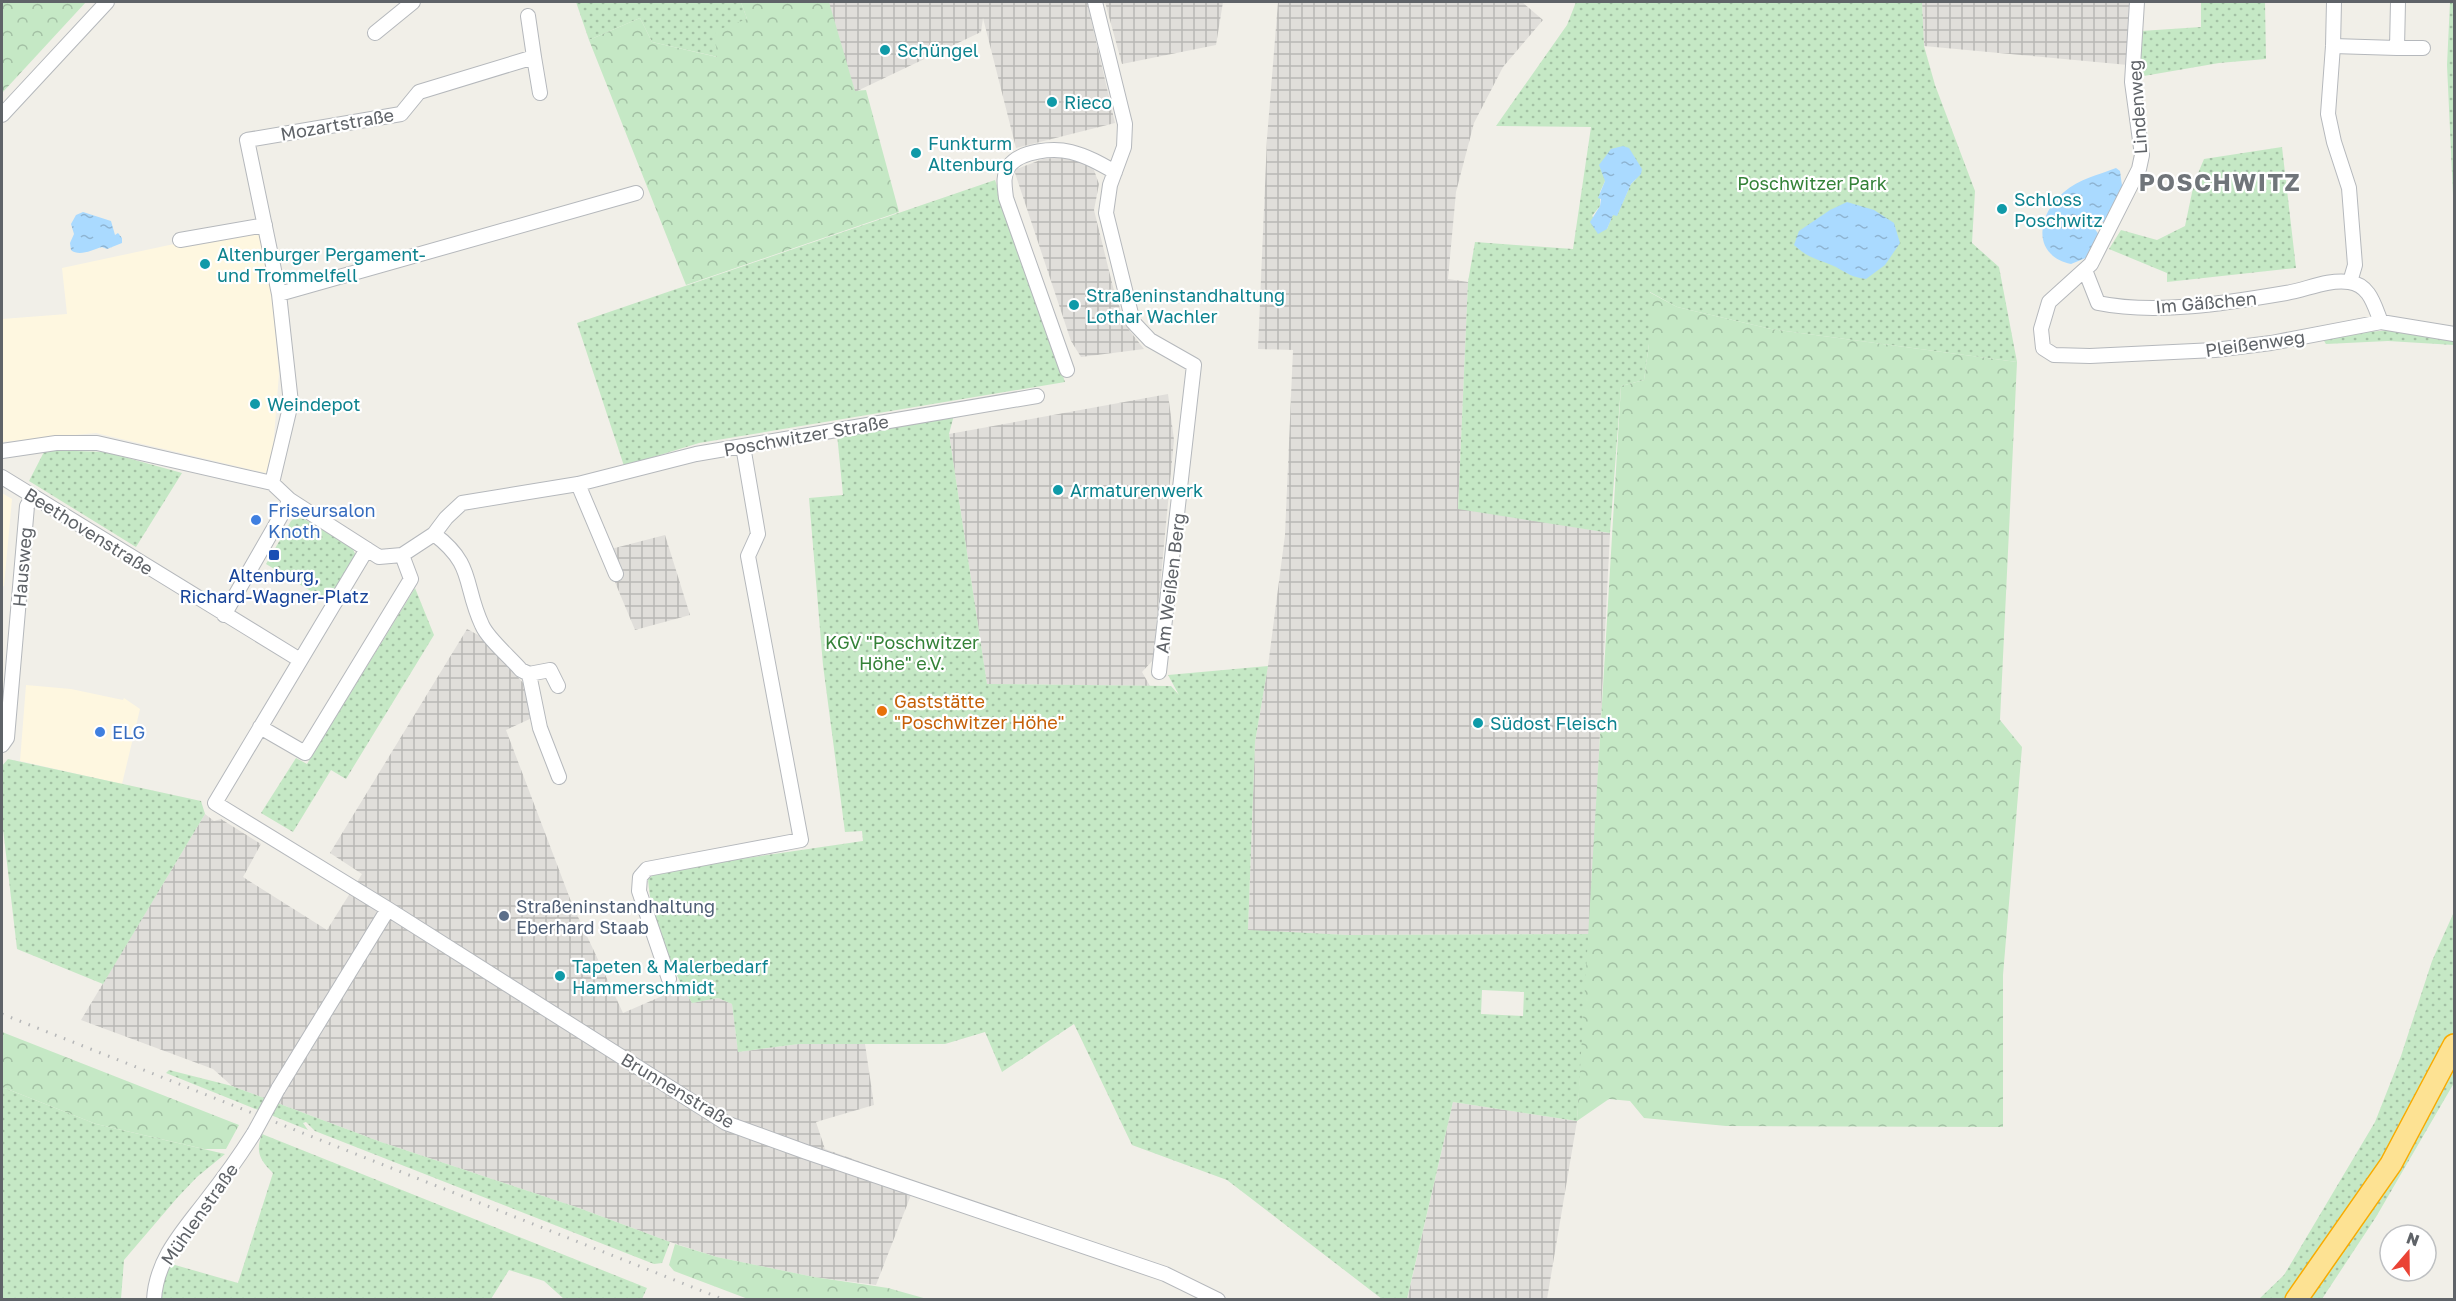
<svg xmlns="http://www.w3.org/2000/svg" width="2456" height="1301" viewBox="0 0 2456 1301" font-family="'Golos Text',sans-serif">
<style>
.commercial{fill:#fef7e0}
.industrial{fill:url(#industrial-grid)}
.green{fill:url(#green-dots);fill-rule:evenodd}
.forest{fill:url(#forest-crowns)}
.water{fill:url(#water-ripples)}
.lines{fill:none;stroke-linecap:round;stroke-linejoin:round}
.minor-casing{stroke:#b5b8bc;stroke-width:16}
.highway-casing{stroke:#f9ab00;stroke-width:24}
.minor{stroke:#fff;stroke-width:14}
.highway{stroke:#fde293;stroke-width:21}
.rail{stroke:#b6b7b8;stroke-width:3;stroke-dasharray:1.5 8;stroke-linecap:butt}
.minor-bridge-casing{stroke:#b5b8bc;stroke-width:16;stroke-linecap:butt}
.minor-bridge{stroke:#fff;stroke-width:14}
.culture-dot{fill:#0f9aa8;stroke:#fff;stroke-width:2}
.shop-dot{fill:#3f7fe0;stroke:#fff;stroke-width:2}
.transit-dot{fill:#1a4fb4;stroke:#fff;stroke-width:2}
.food-dot{fill:#e8710a;stroke:#fff;stroke-width:2}
.service-dot{fill:#5c6f8a;stroke:#fff;stroke-width:2}
.labels{text-anchor:middle;dominant-baseline:central;stroke-width:4.5;stroke-linejoin:round;paint-order:stroke}
.culture-label{font-size:18px;fill:#0d838f;stroke:#fff;text-anchor:start}
.street-label{font-size:18px;fill:#5f6368;stroke:#fff}
.park-label{font-size:18px;fill:#348238;stroke:#fff}
.shop-label{font-size:18px;fill:#366cbe;stroke:#fff;text-anchor:start}
.transit-label{font-size:18px;fill:#164399;stroke:#fff}
.food-label{font-size:18px;fill:#c56008;stroke:#fff;text-anchor:start}
.service-label{font-size:18px;fill:#4e5e75;stroke:#fff;text-anchor:start}
.district-label{font-size:24px;font-weight:bold;letter-spacing:1.5px;fill:#70757a;stroke:#fff}
</style>
<defs>
<pattern id="industrial-grid" width="8" height="8" patternUnits="userSpaceOnUse" patternTransform="scale(1.5)"><rect width="8" height="8" fill="#e0deda"/><path d="M0 4h8M4 0v8" fill="none" stroke="#b9b8b5"/></pattern>
<pattern id="green-dots" width="8" height="8" patternUnits="userSpaceOnUse" patternTransform="scale(1.5)"><rect width="8" height="8" fill="#c5e8c5"/><path d="M2 2h.1M6 6h.1" fill="none" stroke="#a3c0a4" stroke-width="1.8" stroke-linecap="round"/></pattern>
<pattern id="forest-crowns" width="20" height="18" patternUnits="userSpaceOnUse" patternTransform="scale(1.5)"><rect width="20" height="18" fill="#c5e8c5"/><path d="M2 6a3 3 0 1 1 6 0M12 15a3 3 0 1 1 6 0" fill="none" stroke="#a3c0a4"/></pattern>
<pattern id="water-ripples" width="26" height="14" patternUnits="userSpaceOnUse" patternTransform="scale(1.5)"><rect width="26" height="14" fill="#aadaff"/><path d="M2 4q2-2 4 0t4 0M15 11q2-2 4 0t4 0" fill="none" stroke="#8eb4d2"/></pattern>
</defs>
<rect width="100%" height="100%" fill="#f1efe8"/>
<path class="commercial" d="M254,231L260,234L273,303L279,374L273,449L266,473L96,433L2,442V319L67,314L62,268L174,244Z
M2,493L12,499L4,586L2,587Z
M26,685L71,689L123,700L124,698L140,709L122,784L20,761Z"/>
<path class="industrial" d="M828,2H1087L1115,123L1016,148L983,18L981,32L855,92Z
M1105,2H1223L1216,45L1122,64Z
M1278,2H1522L1543,20L1503,67L1474,123L1456,192L1448,279L1468,282L1458,508L1610,533L1590,934L1347,935L1248,931L1255,742L1268,666L1285,535L1293,350L1258,349L1267,138Z
M1922,2H2134L2128,65L1924,46Z
M1064,157L1082,160L1094,170L1099,184L1094,210L1113,287L1126,326L1144,349L1081,357L1071,341L1014,170L1043,159Z
M1168,394L1174,440L1153,660L1142,672L1150,686L987,684L949,434Z
M665,535L690,615L635,630L612,575L611,549Z
M467,629L480,636L525,685L532,718L506,730L572,904L623,1013L683,987L692,1003L718,998L732,1004L738,1052L799,1044H865L874,1105L816,1122L825,1149L916,1182L876,1285L814,1277L717,1257L670,1242L579,1208L381,1142L232,1086L213,1069L81,1020L205,814L214,821L221,819L261,844L243,877L327,930L362,874L330,853Z
M1453,1102L1577,1121L1547,1299L1407,1300Z"/>
<path class="green" d="M576,2H741L747,19L718,57L652,42L640,18L589,40Z
M1576,2H1922L1924,46L1935,85L1975,191L1972,243L1999,267L2017,362L1771,329L1677,307L1650,292L1649,344L1644,380L1621,386L1610,533L1458,509L1468,282L1475,242L1573,249L1591,127L1496,126L1567,25ZM1636,179L1631,184L1617,215L1613,214L1607,229L1592,216L1600,206V192L1605,181Z
M2201,2H2265L2266,59L2219,63L2138,77L2141,31L2201,27Z
M2450,2H2454V217L2447,65Z
M2282,147L2296,268L2167,282V273L2109,249L2121,230L2157,240L2185,226L2194,183L2204,159Z
M995,180L1065,382L699,443L624,466L577,323Z
M2391,330L2454,333V345L2388,341L2326,344L2321,336Z
M954,415L949,434L987,684L1171,686L1179,695L1168,675L1268,666L1255,742L1248,930L1347,935L1590,934L1577,1121L1453,1102L1407,1299H1382L1227,1180L1132,1145L1074,1024L1002,1072L985,1032L945,1044H799L738,1052L732,1004L718,998L692,1003C670,965 651,923 648,879L658,871L863,841L862,831L845,832L823,665L809,498L843,495L837,434ZM1482,990L1524,992L1523,1016L1481,1014Z
M45,450L106,452L182,473L136,547L29,481Z
M295,518L304,519L352,547L356,556L329,602L266,564L291,521Z
M415,588L434,635L346,779L331,770L293,832L261,813L296,758L307,764Z
M8,759L201,801L205,814L103,984L17,949L2,820V766Z
M2454,912V1083L2376,1217L2322,1299L2258,1300L2284,1275L2375,1122L2401,1056L2432,961Z
M169,1070L232,1086L381,1142L579,1208L670,1242L662,1263L654,1264L315,1131L306,1122L303,1123L308,1130L166,1073Z
M2,1087L96,1124L225,1154L197,1177L177,1198L124,1260L121,1299H2Z
M262,1134L647,1288L642,1299H564L544,1281L509,1270L491,1299L159,1300L168,1263L238,1283L273,1173C260,1160 255,1152 262,1134Z"/>
<path class="forest" d="M2,2H86L2,93Z
M741,2H829L855,91L866,90L899,212L686,285L589,40L640,18L652,42L717,57L715,31L747,19Z
M1649,292L1677,307L1771,329L2017,362L2000,720L2022,747L2003,975V1127L1726,1126L1644,1118L1630,1101L1609,1099L1577,1121L1621,386L1644,380L1649,344Z
M2,1032L239,1125L226,1149H204L96,1124L2,1087Z
M675,1244L717,1257L814,1277L888,1288L927,1299H748L674,1271L669,1265Z"/>
<path class="water" d="M1623,146L1629,148L1642,169L1641,174L1631,184L1617,216L1613,215L1607,229L1598,234L1590,222L1600,206L1601,199L1598,198L1605,181L1599,165L1611,149Z
M2116,168L2120,171L2123,193L2106,224L2100,220L2094,228L2100,236L2088,257L2071,264C2030,255 2038,213 2064,192C2079,179 2098,175 2116,168Z
M1847,202L1874,210L1894,223L1900,243L1885,265L1866,279C1852,277 1848,274 1836,267C1818,259 1809,259 1794,245L1799,231L1830,210Z
M83,212L111,221L115,235L118,233L122,238V243L107,249L102,247C92,250 79,257 71,250L70,243L74,234L71,224L76,215Z"/>
<g class="lines">
<defs>
<path id="minor" d="M1095,2L1125,124L1124,147L1110,185L1106,213L1133,322L1150,340L1194,365L1159,672
M2137,2L2132,82L2142,155L2139,169L2091,264L2049,302L2041,329L2043,348L2054,355L2090,356L2215,350L2271,343L2381,322L2454,334
M2334,2L2333,46L2328,114L2334,142L2349,188L2355,265L2350,282
M375,33L413,2
M2333,46L2397,48L2398,2
M2397,48H2423
M534,57L540,93
M2,115L107,2
M180,240L265,225
M2085,270L2098,303C2156,315 2227,303 2286,293C2306,290 2327,279 2349,282C2370,285 2374,305 2381,322
M279,294L636,193
M1067,370L1006,198C1005,188 1002,176 1009,166C1021,150 1054,148 1071,152C1087,156 1101,164 1115,172
M2,451L56,443H97L272,483L290,500L379,557L402,555L434,534L446,518L462,503L578,484L696,454L1037,396
M2,477L300,660
M272,483L291,403L279,294L247,140L401,114L419,92L534,57L528,16
M578,484L616,574
M434,534C475,565 463,584 482,625C488,639 511,658 521,670L529,674L550,670L558,686
M367,549L215,803L388,909L726,1123L806,1152L1165,1274L1218,1300
M224,615L290,500
M529,674L540,728L559,777
M260,727L305,753L411,579L402,555
M2,745L7,738L27,506L33,496
M669,979L639,891L640,877L647,869L801,840L748,556L758,534L743,446
M278,1089L388,909
M154,1300C156,1260 182,1232 205,1202C223,1179 239,1157 254,1133"/>
<path id="highway" d="M2296,1300L2391,1164L2454,1045"/>
</defs>
<use href="#minor" class="minor-casing"/>
<use href="#highway" class="highway-casing"/>
<use href="#minor" class="minor"/>
<use href="#highway" class="highway"/>
<path class="rail" d="M2,1014L725,1300"/>
<defs>
<path id="minor-bridge" d="M254,1133L278,1089"/>
</defs>
<use href="#minor-bridge" class="minor-bridge-casing"/>
<use href="#minor-bridge" class="minor-bridge"/>
</g>
<g class="culture-dot">
<circle cx="885" cy="50" r="6"/>
<circle cx="1052" cy="102" r="6"/>
<circle cx="916" cy="153" r="6"/>
<circle cx="2002" cy="209" r="6"/>
<circle cx="205" cy="264" r="6"/>
<circle cx="1074" cy="305" r="6"/>
<circle cx="255" cy="404" r="6"/>
<circle cx="1058" cy="490" r="6"/>
<circle cx="1478" cy="723" r="6"/>
<circle cx="560" cy="976" r="6"/>
</g>
<g class="shop-dot">
<circle cx="256" cy="520" r="6"/>
<circle cx="100" cy="732" r="6"/>
</g>
<rect class="transit-dot" x="268" y="549" width="12" height="12" rx="3"/>
<circle class="food-dot" cx="882" cy="711" r="6"/>
<circle class="service-dot" cx="504" cy="916" r="6"/>
<g class="labels">
<g class="culture-label">
<text x="897" y="50">Schüngel</text>
<text x="1064" y="102">Rieco</text>
<text x="928" y="143">Funkturm<tspan x="928" dy="21">Altenburg</tspan></text>
<text x="2014" y="199">Schloss<tspan x="2014" dy="21">Poschwitz</tspan></text>
<text x="217" y="254">Altenburger Pergament-<tspan x="217" dy="21">und Trommelfell</tspan></text>
<text x="1086" y="295">Straßeninstandhaltung<tspan x="1086" dy="21">Lothar Wachler</tspan></text>
<text x="267" y="404">Weindepot</text>
<text x="1070" y="490">Armaturenwerk</text>
<text x="1490" y="723">Südost Fleisch</text>
<text x="572" y="966">Tapeten &amp; Malerbedarf<tspan x="572" dy="21">Hammerschmidt</tspan></text>
</g>
<g class="street-label">
<text transform="translate(2137 107) rotate(-94)">Lindenweg</text>
<text transform="translate(337 124) rotate(-10)">Mozartstraße</text>
<text transform="translate(2206 302) rotate(-5)">Im Gäßchen</text>
<text transform="translate(2255 343) rotate(-8)">Pleißenweg</text>
<text transform="translate(806 435) rotate(-10)">Poschwitzer Straße</text>
<text transform="translate(89 531) rotate(32)">Beethovenstraße</text>
<text transform="translate(22 567) rotate(-85)">Hausweg</text>
<text transform="translate(1170 583) rotate(-83)">Am Weißen Berg</text>
<text transform="translate(678 1090) rotate(31)">Brunnenstraße</text>
<text transform="translate(199 1214) rotate(-55)">Mühlenstraße</text>
</g>
<g class="park-label">
<text x="1812" y="183">Poschwitzer Park</text>
<text x="902" y="642">KGV "Poschwitzer<tspan x="902" dy="21">Höhe" e.V.</tspan></text>
</g>
<g class="shop-label">
<text x="268" y="510">Friseursalon<tspan x="268" dy="21">Knoth</tspan></text>
<text x="112" y="732">ELG</text>
</g>
<g class="transit-label">
<text x="274" y="575">Altenburg,<tspan x="274" dy="21">Richard-Wagner-Platz</tspan></text>
</g>
<g class="food-label">
<text x="894" y="701">Gaststätte<tspan x="894" dy="21">"Poschwitzer Höhe"</tspan></text>
</g>
<g class="service-label">
<text x="516" y="906">Straßeninstandhaltung<tspan x="516" dy="21">Eberhard Staab</tspan></text>
</g>
<g class="district-label">
<text x="2220" y="181">POSCHWITZ</text>
</g>
</g>
<rect width="2456" height="1301" fill="none" stroke="#5f6368" stroke-width="6"/>
<g transform="translate(2408 1253) rotate(20)"><circle r="28" fill="#ffffff" stroke="#bfc1c3" stroke-width="1.5"/>
<path d="M0-4.5L10 22L0 15L-10 22Z" fill="#ea4335"/>
<text y="-9" font-size="16" font-weight="bold" text-anchor="middle" fill="#5f6368">N</text>
</g>
</svg>
